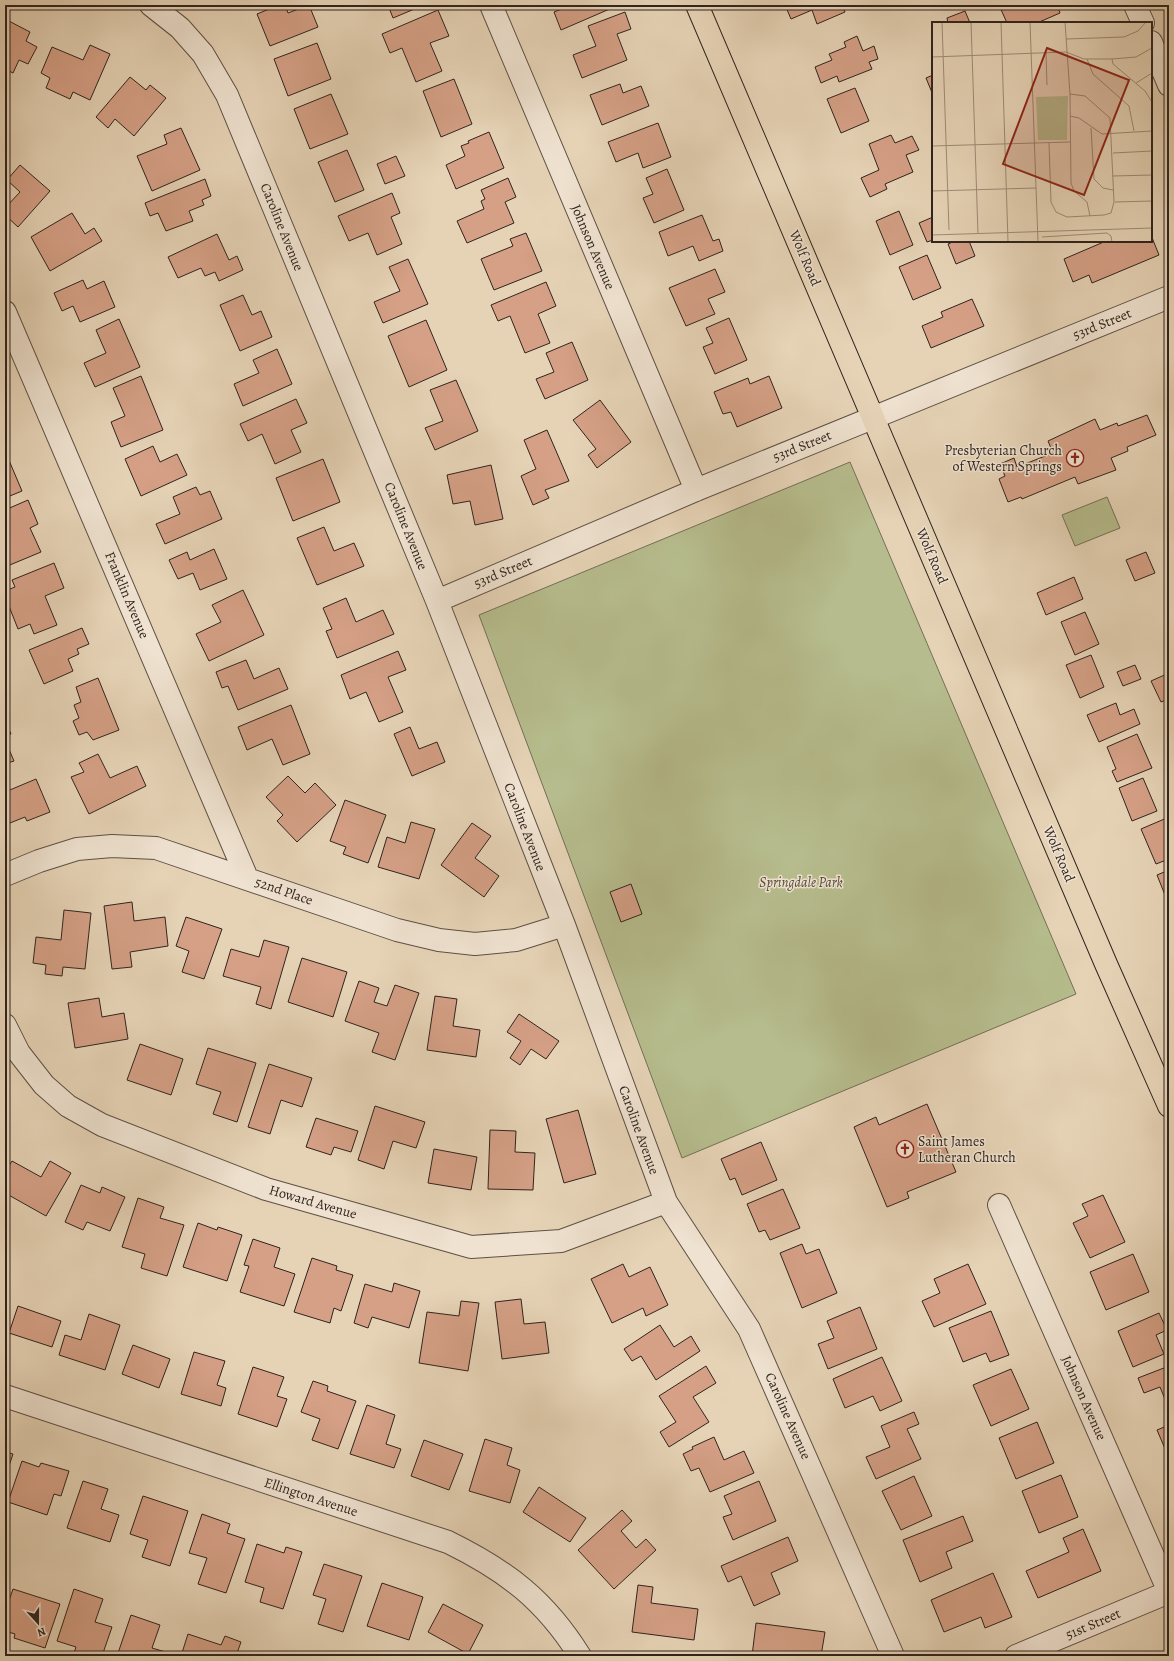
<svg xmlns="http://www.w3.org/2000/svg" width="1174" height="1661" viewBox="0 0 1174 1661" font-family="Alegreya,serif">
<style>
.green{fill:#b6bc8d;stroke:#737056}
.building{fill:#d5a086;stroke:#30241e}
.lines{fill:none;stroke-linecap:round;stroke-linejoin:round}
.minor-casing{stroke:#5e5044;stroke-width:24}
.major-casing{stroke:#30241e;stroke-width:24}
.minor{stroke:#efe2d0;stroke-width:22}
.major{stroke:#e6d3b6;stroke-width:22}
.labels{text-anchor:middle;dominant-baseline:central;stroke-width:3;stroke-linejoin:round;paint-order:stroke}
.street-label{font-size:14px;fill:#30241e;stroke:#efe2d0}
.poi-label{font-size:14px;fill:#30241e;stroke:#efe2d0;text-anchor:end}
.park-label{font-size:14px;font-style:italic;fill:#524a3a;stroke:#efe2d0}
.inset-road{fill:none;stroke:#9d8d79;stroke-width:1}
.view{fill:#8f2418;fill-opacity:0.15;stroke:#8f2418;stroke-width:2}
.inset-edge{fill:none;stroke:#30241e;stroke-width:2}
</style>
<rect width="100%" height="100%" fill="#e6d3b6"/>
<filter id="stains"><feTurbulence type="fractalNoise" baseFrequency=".005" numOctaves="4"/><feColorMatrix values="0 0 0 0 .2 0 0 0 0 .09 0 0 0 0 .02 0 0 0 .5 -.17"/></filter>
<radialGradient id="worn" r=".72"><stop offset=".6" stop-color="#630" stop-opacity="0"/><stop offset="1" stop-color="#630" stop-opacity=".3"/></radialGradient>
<path class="green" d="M850,462L1076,994L682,1158L479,615Z
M1107,497L1120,528L1075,546L1062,515Z"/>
<path class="building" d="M279,5H285L288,13L309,5L318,27L270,46L257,14Z
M388,5H424L393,18Z
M563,5H611L612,8L561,30L554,12L564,8Z
M785,5H842L845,12L817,24L812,10L791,19Z
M999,5H1057L1060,13L1037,23H1007Z
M438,10L449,36L430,43L442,71L416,82L402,48L390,53L382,34Z
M965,11L970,23H948L947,18Z
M625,12L631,29L617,34L627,60L582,78L573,55L596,46L588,26Z
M5,19L30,32L26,41L37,47L28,64L19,60L13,73L5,69Z
M857,36L863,51L874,46L878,59L869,62L872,69L839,82L837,76L821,83L815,67L832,60L829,54L846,47L844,42Z
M317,43L331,79L288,96L274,59Z
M90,45L110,54L90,100L73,92L70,99L46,88L50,78L41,73L52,47L83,60Z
M933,75V95L926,78Z
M130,77L146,90L150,85L166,98L134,136L115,119L108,128L96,117Z
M454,79L472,124L441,137L423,91Z
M620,84L623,93L641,86L649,106L602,125L590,95Z
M855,88L869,121L841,133L827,99Z
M331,94L348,134L310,149L294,109Z
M658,123L671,157L643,168L638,153L616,162L608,142Z
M181,128L200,170L152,191L137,156L167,144L164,135Z
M489,132L504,168L456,189L446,165L465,156L461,146L469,143L468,141Z
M891,135L895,143L912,136L919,150L906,155L913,172L885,184L887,189L870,197L861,178L879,170L869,144Z
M347,150L364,190L335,202L318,162Z
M396,156L405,176L385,184L377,164Z
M20,165L50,191L18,227L5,215V208L20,192L7,180Z
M667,169L684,210L654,223L643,198L653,194L646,178Z
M508,178L516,197L505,202L514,223L467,243L457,221L484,209L481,201L485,199L481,190Z
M205,179L211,196L202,200L204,205L189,211L193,221L166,231L158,213L150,216L145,203Z
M392,193L400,213L391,217L402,244L377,255L368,233L349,241L338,216Z
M899,211L913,245L890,255L876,221Z
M72,213L85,234L94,228L102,241L50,271L31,237Z
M702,215L713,241L719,239L723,251L699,261L693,246L668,256L659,232Z
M933,217V240L927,242L919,223Z
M526,233L542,271L494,290L481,259L513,246L510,239Z
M217,234L229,260L237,256L243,270L219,281L215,272L205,276L201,268L178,278L168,257Z
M1151,235L1159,255L1092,283L1089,275L1073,282L1064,259L1106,241H1151Z
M955,241H969L975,256L956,264L948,244Z
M927,255L941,288L913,300L899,267Z
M408,259L428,304L383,323L374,302L400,291L389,267Z
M715,269L725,292L708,299L715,314L686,326L669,288Z
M83,280L87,289L104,281L115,307L80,322L73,306L62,311L54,293Z
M546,282L556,306L538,314L550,343L525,353L510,316L498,321L491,305Z
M243,295L252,315L261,311L272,337L240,351L220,305Z
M972,299L984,326L931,348L922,326L943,317L941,312Z
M729,318L747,360L715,374L703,347L713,343L706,328Z
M119,319L140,367L95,387L84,363L106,353L96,330Z
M426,320L447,370L409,387L388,336Z
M572,342L588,380L545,399L536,379L554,372L546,353Z
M277,349L292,384L243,406L234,384L259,373L253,360Z
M141,376L163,430L121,447L111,422L125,416L113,388Z
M769,376L782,408L737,427L731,412L723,414L714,392L748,378L750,384Z
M456,380L478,431L435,450L425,428L443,421L430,390Z
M296,399L307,423L291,430L301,452L275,464L262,434L248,441L240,424Z
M600,400L631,442L597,468L588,455L596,449L573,420Z
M1147,415L1156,435L1127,447L1128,451L1111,458L1116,470L1078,484L1075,477L1022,499L1021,497L1008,502L999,479L1005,476L1000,464L1014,458L1017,467L1053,453L1048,441L1095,419L1100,430L1117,423L1118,426Z
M547,430L569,481L545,490L549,498L533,505L521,476L536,469L524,440Z
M153,446L160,462L177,454L187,475L141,496L125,459Z
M5,451L22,491L5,498Z
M323,459L340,502L293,521L276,478Z
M491,465L503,519L475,525L470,501L453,504L447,475Z
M196,487L200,495L210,491L222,519L165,544L156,524L180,514L173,497Z
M28,500L38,524L30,528L41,552L5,567V510Z
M324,527L334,551L354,543L364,566L317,585L297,538Z
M214,549L227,579L200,590L193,573L178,579L169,560L187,552L190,560Z
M1146,552L1155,573L1135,581L1126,560Z
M54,563L64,588L45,596L57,625L34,634L30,624L18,629L5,596V591L15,587L12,580Z
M1074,577L1083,599L1046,615L1037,593Z
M243,590L264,635L209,661L196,634L221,622L212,605Z
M346,598L356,622L383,610L394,634L337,658L326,631L332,629L323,608Z
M1085,612L1099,644L1075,655L1061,622Z
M82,628L89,644L77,649L79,654L68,659L73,671L44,684L29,650Z
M398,651L406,670L388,677L403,712L379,722L366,692L350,699L341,675Z
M1091,655L1104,687L1080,698L1066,665Z
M246,660L254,679L279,668L288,689L238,710L228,686L222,688L216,672Z
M1135,665L1141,679L1123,686L1117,672Z
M1169,673V699L1161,702L1151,681Z
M98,678L119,730L93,740L87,732L79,735L73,721L79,718L74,705L81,702L76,687Z
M1116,703L1120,715L1134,709L1140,724L1099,742L1087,715Z
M291,705L310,754L283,765L272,739L247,750L238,727Z
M5,720L11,734L5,736Z
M410,727L419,749L437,742L445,762L412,776L394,734Z
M1137,734L1152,768L1117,782L1112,771L1116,769L1107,747Z
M5,740L14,761L5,764Z
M98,754L110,778L137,766L146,786L89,814L71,777L84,772L79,763Z
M288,776L305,793L315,783L336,805L297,842L277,821L283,815L266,797Z
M1143,778L1157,811L1132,821L1119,788Z
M36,779L50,812L27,821L25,817L5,825V792Z
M345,800L386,815L368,863L343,854L346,847L330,841Z
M1169,817V859L1156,864L1141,829Z
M411,822L435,829L419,879L378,867L387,837L405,843Z
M472,823L491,836L475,858L499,876L484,897L441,865Z
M1169,870V899L1167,900L1157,875Z
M631,884L642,914L621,922L610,892Z
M132,902L134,921L165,917L168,946L130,952L132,967L112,969L104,906Z
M64,910L91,913L85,969L63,967L62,976L45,974L46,965L33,963L36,937L61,940Z
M186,917L222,929L204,979L182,972L189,951L176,946Z
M264,940L289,947L271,1009L256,1004L261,987L223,976L231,949L259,957Z
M302,958L347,972L333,1017L288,1002Z
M359,981L379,988L374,1002L387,1006L395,985L419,993L395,1060L372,1052L379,1033L345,1021Z
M435,996L457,999L453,1026L480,1030L476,1057L427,1050Z
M99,998L102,1017L124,1013L128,1039L75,1048L68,1003Z
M519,1014L559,1041L546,1059L531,1049L520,1065L510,1058L521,1041L507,1032Z
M140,1044L183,1059L171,1095L127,1080Z
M208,1048L256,1063L237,1122L213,1114L221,1092L196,1084Z
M269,1064L312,1078L302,1107L281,1100L270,1134L248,1127Z
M927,1104L956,1172L907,1192L909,1198L887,1207L854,1127L876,1117L879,1125Z
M375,1106L425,1122L416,1148L393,1141L384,1169L358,1160Z
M578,1110L596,1174L564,1183L546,1119Z
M316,1118L358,1131L351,1152L334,1147L331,1155L306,1147Z
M490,1130L516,1131L515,1152L535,1153L533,1190L488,1189Z
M761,1142L777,1180L742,1195L735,1178L730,1180L721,1159Z
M434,1149L477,1157L471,1190L428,1183Z
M12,1161L41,1177L50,1161L71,1173L46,1216L5,1193V1172Z
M81,1185L100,1193L102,1187L125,1197L110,1231L87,1222L83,1230L65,1222Z
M783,1189L800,1228L770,1240L765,1230L759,1232L747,1204Z
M1103,1195L1125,1242L1090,1258L1073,1223L1088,1216L1082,1204Z
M138,1198L164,1207L160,1218L184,1225L167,1276L141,1268L145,1254L122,1247Z
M198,1223L217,1230L218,1227L242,1235L227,1281L183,1267Z
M253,1239L280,1248L274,1267L295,1274L284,1306L240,1292L249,1266L244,1265Z
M802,1244L806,1254L819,1249L837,1293L802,1308L780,1253Z
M1133,1254L1149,1292L1106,1310L1090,1272Z
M312,1258L337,1266L336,1270L353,1275L341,1311L334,1308L330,1323L294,1312Z
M623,1264L629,1277L650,1267L668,1305L646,1316L643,1308L612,1323L591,1279Z
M968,1264L986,1304L934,1327L922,1301L940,1293L934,1279Z
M394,1283L420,1291L409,1328L372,1317L368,1328L354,1323L365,1284L392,1292Z
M521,1299L524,1324L545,1322L549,1353L502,1359L495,1302Z
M461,1301L479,1303L468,1371L419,1363L427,1312L459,1316Z
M18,1306L61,1321L52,1347L9,1333Z
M860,1307L877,1349L828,1369L818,1344L834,1338L827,1321Z
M991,1311L1009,1355L990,1362L986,1353L963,1362L949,1328Z
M1159,1313L1167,1330L1156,1335L1164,1354L1133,1367L1118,1331Z
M89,1314L120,1325L105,1370L59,1355L65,1335L81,1340Z
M660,1325L674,1347L691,1336L700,1351L656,1380L641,1356L632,1361L624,1349Z
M133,1345L170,1359L159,1388L122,1374Z
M194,1352L225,1361L217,1385L226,1388L221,1406L181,1394Z
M882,1357L902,1401L880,1411L873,1396L845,1408L833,1379Z
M706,1366L716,1383L693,1397L709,1422L669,1447L660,1432L676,1422L659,1396Z
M1169,1366V1409L1160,1387L1144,1393L1138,1378Z
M253,1367L284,1377L277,1396L287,1399L277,1427L238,1414Z
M1011,1369L1029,1409L991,1426L973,1385Z
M313,1381L328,1386L327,1391L356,1401L338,1449L312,1440L320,1419L301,1412Z
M367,1405L395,1415L386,1444L401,1449L394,1468L350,1454Z
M914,1412L919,1424L907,1429L921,1459L876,1479L866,1457L890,1447L881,1426Z
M1037,1422L1054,1463L1016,1479L999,1438Z
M1169,1425V1458L1157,1430Z
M714,1437L724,1460L744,1451L754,1473L710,1492L699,1468L691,1471L683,1454L693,1449L692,1447Z
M485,1439L512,1448L507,1465L520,1470L510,1503L469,1491Z
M424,1440L463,1454L449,1490L411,1476Z
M5,1452L13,1454L5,1478Z
M22,1461L39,1467L41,1463L69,1471L61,1496L54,1494L47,1515L8,1502Z
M1061,1475L1078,1517L1039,1533L1022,1491Z
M914,1476L932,1516L901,1530L882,1491Z
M83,1481L108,1489L101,1509L119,1515L110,1542L67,1528Z
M759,1481L776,1521L733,1540L723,1517L732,1514L724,1496Z
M539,1487L586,1518L570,1542L523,1512Z
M143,1496L188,1511L170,1566L142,1557L148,1540L130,1534Z
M622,1510L632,1521L621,1531L636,1548L646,1539L656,1550L614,1589L578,1550Z
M202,1514L230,1524L227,1533L245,1539L226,1593L198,1584L207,1558L189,1553Z
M963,1516L973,1541L946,1552L952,1568L920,1582L903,1540Z
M1083,1529L1101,1571L1038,1598L1026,1571L1069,1552L1063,1538Z
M788,1537L798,1561L771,1573L780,1594L754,1606L741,1576L728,1582L721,1566Z
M257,1544L284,1553L286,1547L302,1552L283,1609L260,1602L264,1588L245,1582Z
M324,1564L362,1576L343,1632L318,1624L326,1599L313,1595Z
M993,1573L1012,1617L985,1628L981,1617L944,1632L931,1600Z
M382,1583L423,1597L409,1640L367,1626Z
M638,1585L653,1587L651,1603L698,1609L694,1640L632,1632Z
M13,1589L60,1604L45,1648L14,1638L15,1634L5,1631V1612Z
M74,1589L103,1599L95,1622L112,1627L102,1656H73L76,1647L57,1641Z
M443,1604L483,1625L468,1654L428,1632Z
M131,1615L160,1625L152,1648L169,1653L168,1656H117Z
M756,1623L825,1632L821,1656H752Z
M188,1634L221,1645L225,1636L241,1642L236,1656H181Z"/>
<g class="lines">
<defs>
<path id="minor" d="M151,5L180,28L203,54L227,95L437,601L564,925L666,1202L749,1329L893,1656
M491,5L696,490
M1135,5L1143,23
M1151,42L1169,85
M5,312L247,878
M437,601L696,490L1169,297
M5,875L39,861L77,849L112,846L156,848L397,930L439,940L475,944L516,940L564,925
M5,1025L19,1053L44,1085L68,1106L102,1125L266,1189L471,1247L561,1241L666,1202
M999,1205L1169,1592
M5,1396L448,1542C507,1571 545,1600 580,1656
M1016,1656L1169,1592"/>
<path id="major" d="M697,5L1106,964L1169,1106"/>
</defs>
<use href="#minor" class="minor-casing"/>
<use href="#major" class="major-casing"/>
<use href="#minor" class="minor"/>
<use href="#major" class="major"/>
</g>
<defs>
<symbol id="church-ring" viewBox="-11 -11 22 22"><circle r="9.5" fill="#efe2d0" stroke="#8f2418" stroke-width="1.5"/><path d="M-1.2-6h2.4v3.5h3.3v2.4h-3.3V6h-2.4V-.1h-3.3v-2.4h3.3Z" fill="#8f2418"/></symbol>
</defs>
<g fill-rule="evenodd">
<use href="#church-ring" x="1065" y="448" width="20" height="20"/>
<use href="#church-ring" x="895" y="1139" width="20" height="20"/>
</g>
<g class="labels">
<g class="street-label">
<text transform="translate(282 227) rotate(68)">Caroline Avenue</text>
<text transform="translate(593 247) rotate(67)">Johnson Avenue</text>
<text transform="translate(805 258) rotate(67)">Wolf Road</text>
<text transform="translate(1102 324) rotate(-22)">53rd Street</text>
<text transform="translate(802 446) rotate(-22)">53rd Street</text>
<text transform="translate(406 526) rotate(68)">Caroline Avenue</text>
<text transform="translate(932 556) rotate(67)">Wolf Road</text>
<text transform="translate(503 572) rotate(-23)">53rd Street</text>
<text transform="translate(127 595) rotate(67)">Franklin Avenue</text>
<text transform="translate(525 827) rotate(69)">Caroline Avenue</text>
<text transform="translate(1059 854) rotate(67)">Wolf Road</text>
<text transform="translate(284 891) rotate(19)">52nd Place</text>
<text transform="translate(639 1130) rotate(70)">Caroline Avenue</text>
<text transform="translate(313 1202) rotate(16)">Howard Avenue</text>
<text transform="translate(1084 1398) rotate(66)">Johnson Avenue</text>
<text transform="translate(788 1416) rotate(66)">Caroline Avenue</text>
<text transform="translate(311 1497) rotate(18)">Ellington Avenue</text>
<text transform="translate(1093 1624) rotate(-23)">51st Street</text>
</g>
<g class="poi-label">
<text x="1062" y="450">Presbyterian Church<tspan x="1062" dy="16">of Western Springs</tspan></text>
<text x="918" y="1141" text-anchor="start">Saint James<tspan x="918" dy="16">Lutheran Church</tspan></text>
</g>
<g class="park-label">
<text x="801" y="882">Springdale Park</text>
</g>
</g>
<g transform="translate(932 22)">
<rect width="220" height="220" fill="#e6d3b6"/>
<path d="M136,74L135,118H106L104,75Z" fill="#b6bc8d"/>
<path class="inset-road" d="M10,0L17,208M39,0L46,212M69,0L76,220M98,0L106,220M133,0L138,72L139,161L142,169L155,180L158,194M134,17L192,15L206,9L214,0M114,31L115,63M0,35L134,30L152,37H180L204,35L220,26M155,37L161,52L197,84L202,109M180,37L181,42L213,69L220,80M204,61L220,51M138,94L147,96L170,112L220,109M159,106L162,157L171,166L181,168M117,121L119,180L124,190L135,195L172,193L179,191L182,180L178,96L153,74L138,72M0,124L138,120M181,131L220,129M181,154L220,153M0,169L104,166M183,180L220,179M0,213L220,206M110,215L175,211L179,214L180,220"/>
<path class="view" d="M115,26L197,58L152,173L71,142Z"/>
<rect width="220" height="220" class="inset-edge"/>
</g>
<rect width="1174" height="1661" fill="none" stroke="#e6d3b6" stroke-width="20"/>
<rect x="6" y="6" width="1162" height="1649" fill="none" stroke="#30241e" stroke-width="2"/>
<rect x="10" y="10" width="1154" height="1641" fill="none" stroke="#30241e"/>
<g transform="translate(38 1623) rotate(159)" stroke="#efe2d0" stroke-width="3" paint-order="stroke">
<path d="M0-3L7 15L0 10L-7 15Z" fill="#30241e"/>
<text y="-6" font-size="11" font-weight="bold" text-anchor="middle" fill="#30241e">N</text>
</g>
<rect width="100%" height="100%" filter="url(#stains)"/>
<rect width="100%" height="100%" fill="url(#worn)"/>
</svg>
